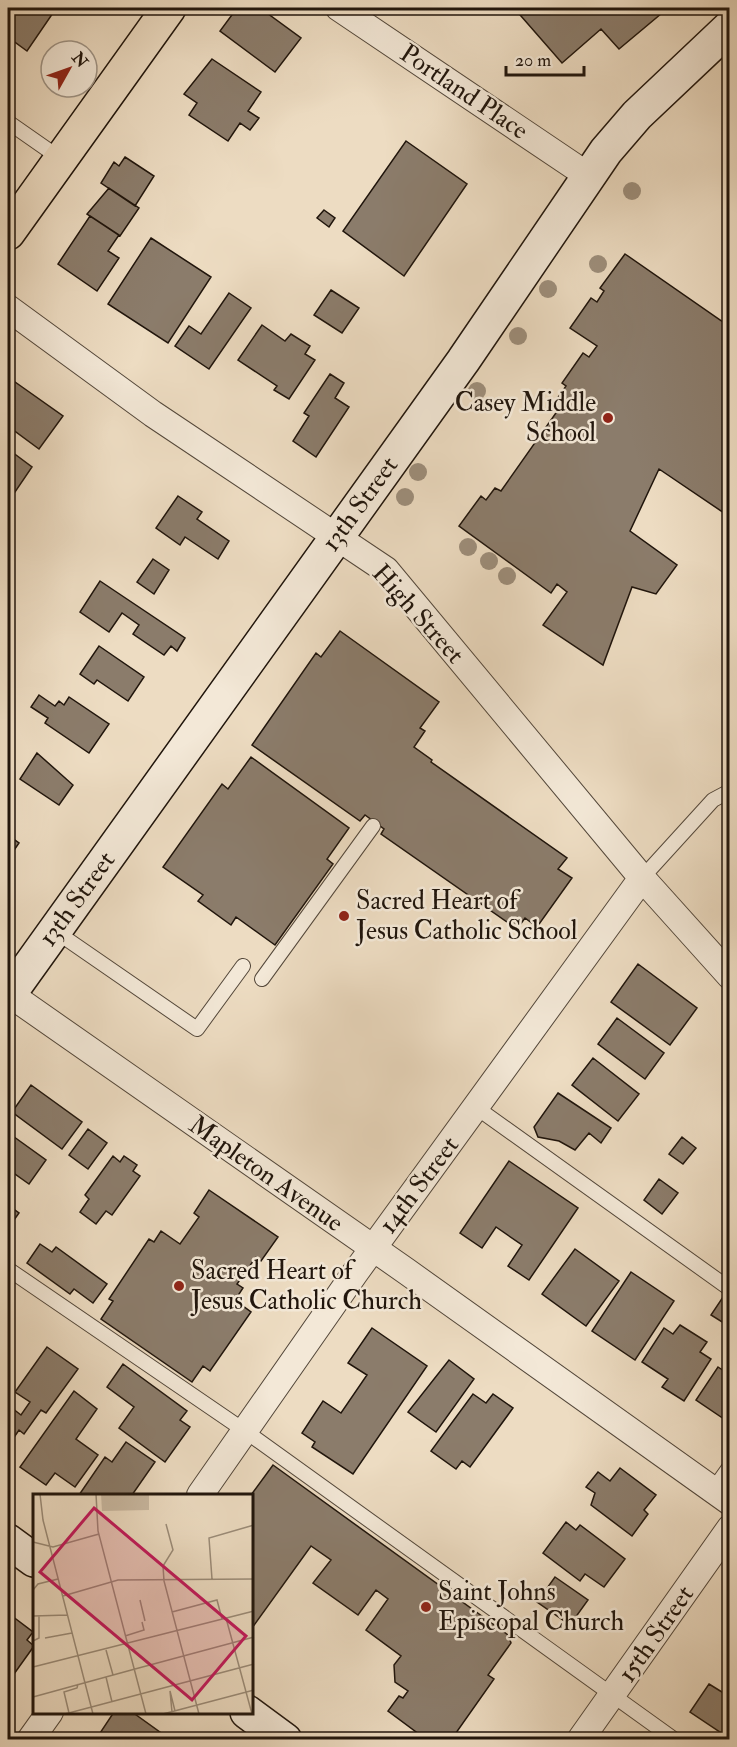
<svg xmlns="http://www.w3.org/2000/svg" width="737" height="1747" viewBox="0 0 737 1747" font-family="'IM FELL Double Pica',serif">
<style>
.building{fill:#8b7c6b;stroke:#20150c;stroke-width:1.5}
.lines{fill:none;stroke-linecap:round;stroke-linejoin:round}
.lane-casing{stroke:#53473a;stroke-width:16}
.street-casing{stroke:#53473a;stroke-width:28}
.secondary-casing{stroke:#20150c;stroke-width:36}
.primary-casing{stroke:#20150c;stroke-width:36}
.lane{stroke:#f3e8d7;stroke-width:14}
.street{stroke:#f3e8d7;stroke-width:26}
.secondary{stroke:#f3e8d7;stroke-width:33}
.primary{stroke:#eddcc2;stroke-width:33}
.tree{fill:#9d8e7b}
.poi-dot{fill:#8f2418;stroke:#f3e8d7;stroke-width:2}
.labels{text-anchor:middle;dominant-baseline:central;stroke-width:5;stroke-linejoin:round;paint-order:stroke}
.street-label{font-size:26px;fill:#20150c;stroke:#f3e8d7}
.poi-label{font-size:26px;fill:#20150c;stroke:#f3e8d7;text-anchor:start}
.inset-road{fill:none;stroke:#9b8c79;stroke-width:1.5}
.view{fill:#c2185b;fill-opacity:0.15;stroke:#c2185b;stroke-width:3}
.inset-edge{fill:none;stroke:#20150c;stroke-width:3}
</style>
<rect width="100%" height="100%" fill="#eddcc2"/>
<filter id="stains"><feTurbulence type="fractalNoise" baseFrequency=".00333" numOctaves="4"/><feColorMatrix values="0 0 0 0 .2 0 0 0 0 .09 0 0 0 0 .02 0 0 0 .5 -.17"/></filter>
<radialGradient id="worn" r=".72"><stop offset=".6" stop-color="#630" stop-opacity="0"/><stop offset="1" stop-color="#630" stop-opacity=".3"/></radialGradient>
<path class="building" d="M8,8H51L55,10L27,51L8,37Z
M237,8H260L301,38L275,72L220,31Z
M514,8H668L619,49L601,29L562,63Z
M212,59L261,92L248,111L259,118L250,130L240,123L228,141L189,115L197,103L184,94Z
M406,141L467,184L404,276L343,231Z
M125,157L154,176L135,206L101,183L114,162L119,166Z
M109,188L139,208L120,236L87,214Z
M324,210L335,218L329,227L317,218Z
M90,216L119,235L108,251L119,258L97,291L58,264Z
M151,238L211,277L168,343L108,304Z
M625,254L730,327V517L659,469L630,531L677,565L656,594L632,587L603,665L543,625L567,592L557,584L551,593L459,526L481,496L486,500L495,488L501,491L563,403L557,399L566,386L562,383L583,353L589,357L597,346L570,328L591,298L597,302L604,291L600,288Z
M331,290L359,308L342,333L314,315Z
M229,293L251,308L209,369L175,346L189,326L201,334Z
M262,325L285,341L291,334L310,346L305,354L315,360L289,399L274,390L277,386L238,360Z
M330,374L344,383L335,398L349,407L316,457L293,441L309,416L304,413Z
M8,377L63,416L39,449L8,426Z
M8,449L32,467L13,495L8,491Z
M178,496L202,512L197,519L229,541L218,559L185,537L180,545L156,528Z
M153,559L169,570L154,594L137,582Z
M100,581L185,638L177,651L171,646L164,655L133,634L139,625L122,613L109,632L80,612Z
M340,631L439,702L420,728L425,731L414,747L432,760L431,762L567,858L558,869L572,878L537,927L525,918L517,929L381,834L384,829L365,815L360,821L252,745L316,653L321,657Z
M99,646L144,677L128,701L97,680L94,684L80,674Z
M39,695L55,706L59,701L64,705L69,697L109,724L89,753L45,723L48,718L31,707Z
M37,753L73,785L59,805L20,779Z
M251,757L349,828L327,859L333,864L275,945L236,917L231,925L198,901L203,895L163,867L222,784L228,789Z
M8,835L19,843L8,859Z
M638,964L697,1008L670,1045L611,1002Z
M617,1018L664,1053L645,1079L598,1044Z
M593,1058L639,1094L618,1121L572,1085Z
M31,1085L82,1122L62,1149L12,1112Z
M558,1093L611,1128L601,1143L589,1133L575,1150L559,1141L538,1137L534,1127Z
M88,1129L107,1143L88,1169L69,1155Z
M10,1134L46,1160L29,1184L8,1169V1138Z
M682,1137L696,1148L683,1164L669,1154Z
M113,1156L120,1162L124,1156L137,1165L133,1171L140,1176L112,1215L106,1211L96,1224L80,1212L89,1199L85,1195Z
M509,1161L578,1208L529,1280L508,1266L522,1245L496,1227L482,1248L460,1233Z
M659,1179L678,1193L662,1214L644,1200Z
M209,1190L278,1237L261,1261L256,1257L237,1284L243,1288L235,1300L251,1312L210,1371L203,1366L192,1382L101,1319L113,1301L109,1299L149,1239L154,1242L161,1231L180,1244L199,1217L194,1213Z
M8,1205L19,1213L9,1227L8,1226Z
M40,1244L52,1252L56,1247L107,1284L93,1303L74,1289L70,1294L27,1263Z
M575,1249L619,1281L586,1326L542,1294Z
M631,1272L674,1301L635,1360L592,1331Z
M723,1297L730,1302V1327L711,1315Z
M680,1325L707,1342L700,1352L711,1359L684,1401L662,1387L668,1379L642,1362L664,1328L673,1334Z
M372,1328L427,1366L353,1474L312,1447L315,1442L302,1433L323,1401L341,1413L367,1375L348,1363Z
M47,1347L78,1369L46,1413L41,1410L24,1434L19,1430L8,1446V1405L21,1415L30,1402L15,1392Z
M449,1360L474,1379L436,1432L408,1412Z
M123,1364L187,1411L180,1420L190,1427L165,1462L119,1428L134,1407L107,1387Z
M718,1367L730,1375V1417L727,1421L696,1400Z
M74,1391L97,1409L76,1439L98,1455L75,1487L55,1473L46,1485L20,1467Z
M473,1394L486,1403L493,1394L513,1408L470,1467L462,1461L456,1469L431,1451Z
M126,1442L155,1462L132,1495H79L105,1457L112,1462Z
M273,1465L508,1635L511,1643L488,1675L494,1679L451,1740H427L388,1711L399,1696L403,1698L408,1691L395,1682L394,1665L401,1656L366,1630L388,1599L376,1590L358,1615L313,1583L331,1560L311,1546L252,1628L251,1495Z
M620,1468L656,1495L644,1510L648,1514L632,1536L591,1505L595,1493L586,1487L598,1472L610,1481Z
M566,1522L576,1530L580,1525L625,1559L604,1587L585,1574L580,1581L543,1553Z
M555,1577L588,1600L570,1625L537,1602Z
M8,1613L33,1632L27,1640L34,1646L9,1681Z
M709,1684L730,1697L729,1738L690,1712Z
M114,1712H132L164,1735L161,1740H108L100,1733Z"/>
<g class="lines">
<defs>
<path id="lane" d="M8,122L61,159
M642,878L713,800L730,791
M55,931L197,1029L243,966
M262,979L373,826
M477,1108L730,1289
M8,1269L245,1431L675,1740
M713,1490L730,1466"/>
<path id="street" d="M339,8L590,177
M8,308L153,414L386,570L642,878L730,976
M8,993L406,1271L730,1502
M200,1495L355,1273L642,878
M30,1740L50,1712
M580,1740L730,1528"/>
<path id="secondary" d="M8,996L463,361L606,151L637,115L730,27
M8,1541L34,1560
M247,1712L285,1740"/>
<path id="primary" d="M8,233L169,8"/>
</defs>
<use href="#lane" class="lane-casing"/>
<use href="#street" class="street-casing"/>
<use href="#secondary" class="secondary-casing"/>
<use href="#primary" class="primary-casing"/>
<use href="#lane" class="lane"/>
<use href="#street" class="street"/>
<use href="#secondary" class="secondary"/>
<use href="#primary" class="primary"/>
</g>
<g class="tree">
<circle cx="632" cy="191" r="9"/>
<circle cx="598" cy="264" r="9"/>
<circle cx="548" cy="289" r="9"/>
<circle cx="518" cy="336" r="9"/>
<circle cx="477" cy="391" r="9"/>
<circle cx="418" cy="472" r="9"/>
<circle cx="405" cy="497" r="9"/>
<circle cx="468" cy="547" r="9"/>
<circle cx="489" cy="561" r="9"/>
<circle cx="507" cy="576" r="9"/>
</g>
<g class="poi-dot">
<circle cx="608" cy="418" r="6"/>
<circle cx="344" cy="916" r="6"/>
<circle cx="179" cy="1286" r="6"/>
<circle cx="426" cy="1607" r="6"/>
</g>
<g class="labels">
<g class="street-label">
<text transform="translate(464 92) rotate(34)">Portland Place</text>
<text transform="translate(360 504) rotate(-54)">13th Street</text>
<text transform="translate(418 614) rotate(48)">High Street</text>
<text transform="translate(77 899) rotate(-54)">13th Street</text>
<text transform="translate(266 1174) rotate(35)">Mapleton Avenue</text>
<text transform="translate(419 1185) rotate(-53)">14th Street</text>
<text transform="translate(656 1634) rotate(-55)">15th Street</text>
</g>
<g class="poi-label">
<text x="596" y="403" text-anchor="end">Casey Middle<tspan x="596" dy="30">School</tspan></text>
<text x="356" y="901">Sacred Heart of<tspan x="356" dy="30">Jesus Catholic School</tspan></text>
<text x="191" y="1271">Sacred Heart of<tspan x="191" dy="30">Jesus Catholic Church</tspan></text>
<text x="438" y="1592">Saint Johns<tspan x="438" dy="30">Episcopal Church</tspan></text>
</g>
</g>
<g transform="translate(33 1494)">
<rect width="220" height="220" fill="#eddcc2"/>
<path d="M68,0H116V16L69,17Z" fill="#cabaa3"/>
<path class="inset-road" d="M7,0L10,26L60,220M63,0L65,37L113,220M133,30L140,56L130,72L131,87L166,220M0,48L20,53L66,40M179,85L176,44L221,31M0,96L5,90L25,85M30,102L85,86L221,85M107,106L112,127M139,118L184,106L189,125M0,122L35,121M193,124L219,220M92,142L111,136L109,128M12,144L39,139M0,147L6,144V122M73,156L80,181M0,173L221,117M102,175L221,143M73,183L79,208M0,203L102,175M139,218L137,197L142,217M36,219L31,198L44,194L45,190M32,220L221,170M130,220L221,196"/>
<path class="view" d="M61,14L213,142L159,206L7,78Z"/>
<rect width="220" height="220" class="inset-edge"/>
</g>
<rect width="737" height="1747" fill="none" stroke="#eddcc2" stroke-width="30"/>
<rect x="9" y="9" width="719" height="1729" fill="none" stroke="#20150c" stroke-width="3"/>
<rect x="15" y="15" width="707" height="1717" fill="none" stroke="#20150c" stroke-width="1.5"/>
<g transform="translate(69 69) rotate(50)"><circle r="28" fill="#f3e8d7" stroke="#9f9486" stroke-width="1.5"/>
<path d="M0-4.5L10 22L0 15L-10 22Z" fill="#8f2418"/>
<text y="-9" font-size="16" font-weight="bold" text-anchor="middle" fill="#20150c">N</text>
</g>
<path d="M506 66v9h78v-9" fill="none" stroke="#20150c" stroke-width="3"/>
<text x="515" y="66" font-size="18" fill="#20150c" stroke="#f3e8d7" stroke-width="4.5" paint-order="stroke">20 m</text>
<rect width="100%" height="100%" filter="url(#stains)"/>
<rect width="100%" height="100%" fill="url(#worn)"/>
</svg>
